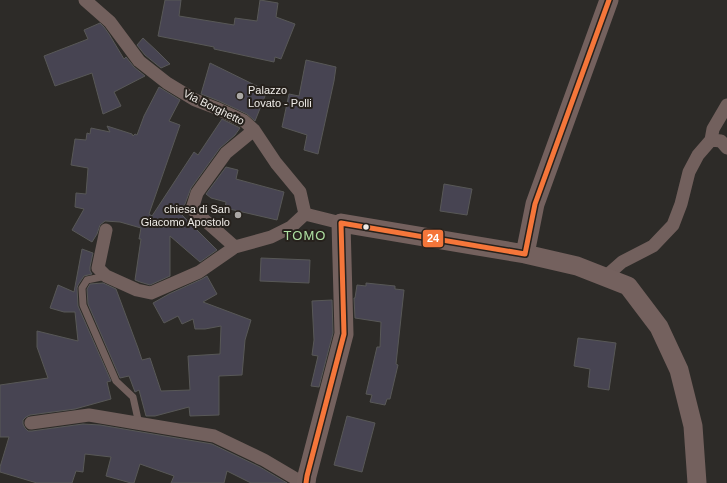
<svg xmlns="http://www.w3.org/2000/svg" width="727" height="483" viewBox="0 0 727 483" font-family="Helvetica,sans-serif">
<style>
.building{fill:#474452;stroke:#585857}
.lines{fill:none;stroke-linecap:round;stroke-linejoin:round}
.lane{stroke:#72605d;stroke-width:7}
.street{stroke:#72605d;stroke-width:13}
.secondary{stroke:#74615e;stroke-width:19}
.bus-1-casing{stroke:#26211c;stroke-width:8}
.bus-1{stroke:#f5763a;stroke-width:5}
.poi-dot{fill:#aba8a5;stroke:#26211c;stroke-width:1.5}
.bus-dot{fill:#efece8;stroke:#26211c;stroke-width:1.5}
.labels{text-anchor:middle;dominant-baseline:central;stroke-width:4;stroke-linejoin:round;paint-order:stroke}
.poi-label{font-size:11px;fill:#efece8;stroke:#26211c;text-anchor:start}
.street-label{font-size:11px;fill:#efece8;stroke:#26211c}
.quarter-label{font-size:13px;letter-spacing:1px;fill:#aee1a2;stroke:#26211c}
.line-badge{stroke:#26211c;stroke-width:1.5}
.badge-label{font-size:11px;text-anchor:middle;font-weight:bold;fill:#fff}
</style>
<rect width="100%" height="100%" fill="#2d2b28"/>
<path class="building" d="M165,0H181L179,16L234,25L235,18L257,21L260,0L278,3L276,17L295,24L281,59L275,57L274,62L214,49V47L158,36Z
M100,23L104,27L109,34L124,59L126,57L134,67L145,76L114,92L121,106L103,114L92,73L55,86L44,56L88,39L84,30Z
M143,38L158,52L170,64L161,68L145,55L137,45Z
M306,60L336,67L334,81L318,154L304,150L307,135L282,127L289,94L299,96Z
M210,63L267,91L255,121L247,114L219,101L201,94Z
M159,87L180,100L169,121L180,125L149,214L152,216L194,152L198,155L222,119L240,128L235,135L220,148L191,188L185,204L179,212L217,250L200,262L170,236V276L150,285L140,282L135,280L141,239H139L141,228L120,222L105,221L100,225L97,234L92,242L72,230L84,209L75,207L76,193L86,194L88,168L71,165L75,139L86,140L87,133L90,134L91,128L110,132L107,126L132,134L133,136L135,134L137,135L144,116Z
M226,167L238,170L236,179L284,192L277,220L225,208L226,202L211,198L206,194Z
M444,184L472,189L467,215L440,211Z
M82,249L93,253L90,267V271L92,274L84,276L78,285L77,288L78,306L111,381L107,382L111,399L75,409L30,415L26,417L23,420V424L25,428L28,431H32L83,424L100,425L212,444L260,467L287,483H251L227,471L224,483H171L174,476L140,464L134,483H131L106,476L111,457L85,454L83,472L76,471L72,483H37L0,472V467L9,437H0V385L48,378L37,347V331L78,341L75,312H64L50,308L58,285L74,292Z
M261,258L310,260L309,283L260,281Z
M207,276L217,294L203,302L251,320L245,340L242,375L219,376V415L190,416L189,407L155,416H146L139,390L135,392L129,376L120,378L88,304L87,289L90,284L103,283L116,289L138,348L142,360L150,358L161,391L190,390L188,356L220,354L221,326L205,329H195L193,319L182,324L178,316L164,323L153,303L169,294L202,279Z
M366,283L395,286V289L404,290L396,364L398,365L390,399H387L385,405L370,402L372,395L366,394L377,347H380L381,322L355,318L354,298H355L357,285L366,286Z
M332,300L333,333L319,387L311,386L318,356L312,355L314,340L312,301Z
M578,338L616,343L609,390L588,387L590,369L574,366Z
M347,416L375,423L362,472L334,465Z"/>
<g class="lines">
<path class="lane" d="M106,276L87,280L82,288L83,305L116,381L133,397L139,424"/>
<path class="street" d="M85,0L110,22L139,61L167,83L195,100L216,108L244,121L254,130L276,163L300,192L305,214
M254,130L226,153L197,193L192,209L235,247L271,237L291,227L305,214
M711,140L721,141L727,148
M305,214L341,223
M106,230L98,268L106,276L137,290L151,293L199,272L235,247
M605,277L622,262L653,246L673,225L681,204L689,172L698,155L711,140L713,129L727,105
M31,423L89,415L214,436L264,460L303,483"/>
<path class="secondary" d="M525,254L535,204L609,0
M306,483L307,476L344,334L341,223L525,254L577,266L628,286L659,327L679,370L693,426L697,483"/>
<defs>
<path id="bus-1" d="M341,223L525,254
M525,254L535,204L609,0
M306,483L307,476L344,334L341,223"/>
</defs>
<use href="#bus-1" class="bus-1-casing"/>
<use href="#bus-1" class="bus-1"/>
</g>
<g class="poi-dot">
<circle cx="240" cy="96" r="4"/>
<circle cx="238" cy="215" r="4"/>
</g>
<circle class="bus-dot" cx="366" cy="227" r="3.5"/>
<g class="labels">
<g class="poi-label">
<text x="248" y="90">Palazzo<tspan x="248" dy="13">Lovato - Polli</tspan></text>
<text x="230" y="209" text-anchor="end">chiesa di San<tspan x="230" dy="13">Giacomo Apostolo</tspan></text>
</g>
<g class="street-label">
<text transform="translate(214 107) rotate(26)">Via Borghetto</text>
</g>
<g class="quarter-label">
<text x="305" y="235">TOMO</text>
</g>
</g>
<rect class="line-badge" x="422" y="229" width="22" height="19" rx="4" fill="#f5763a"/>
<g class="badge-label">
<text x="433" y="242">24</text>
</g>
</svg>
